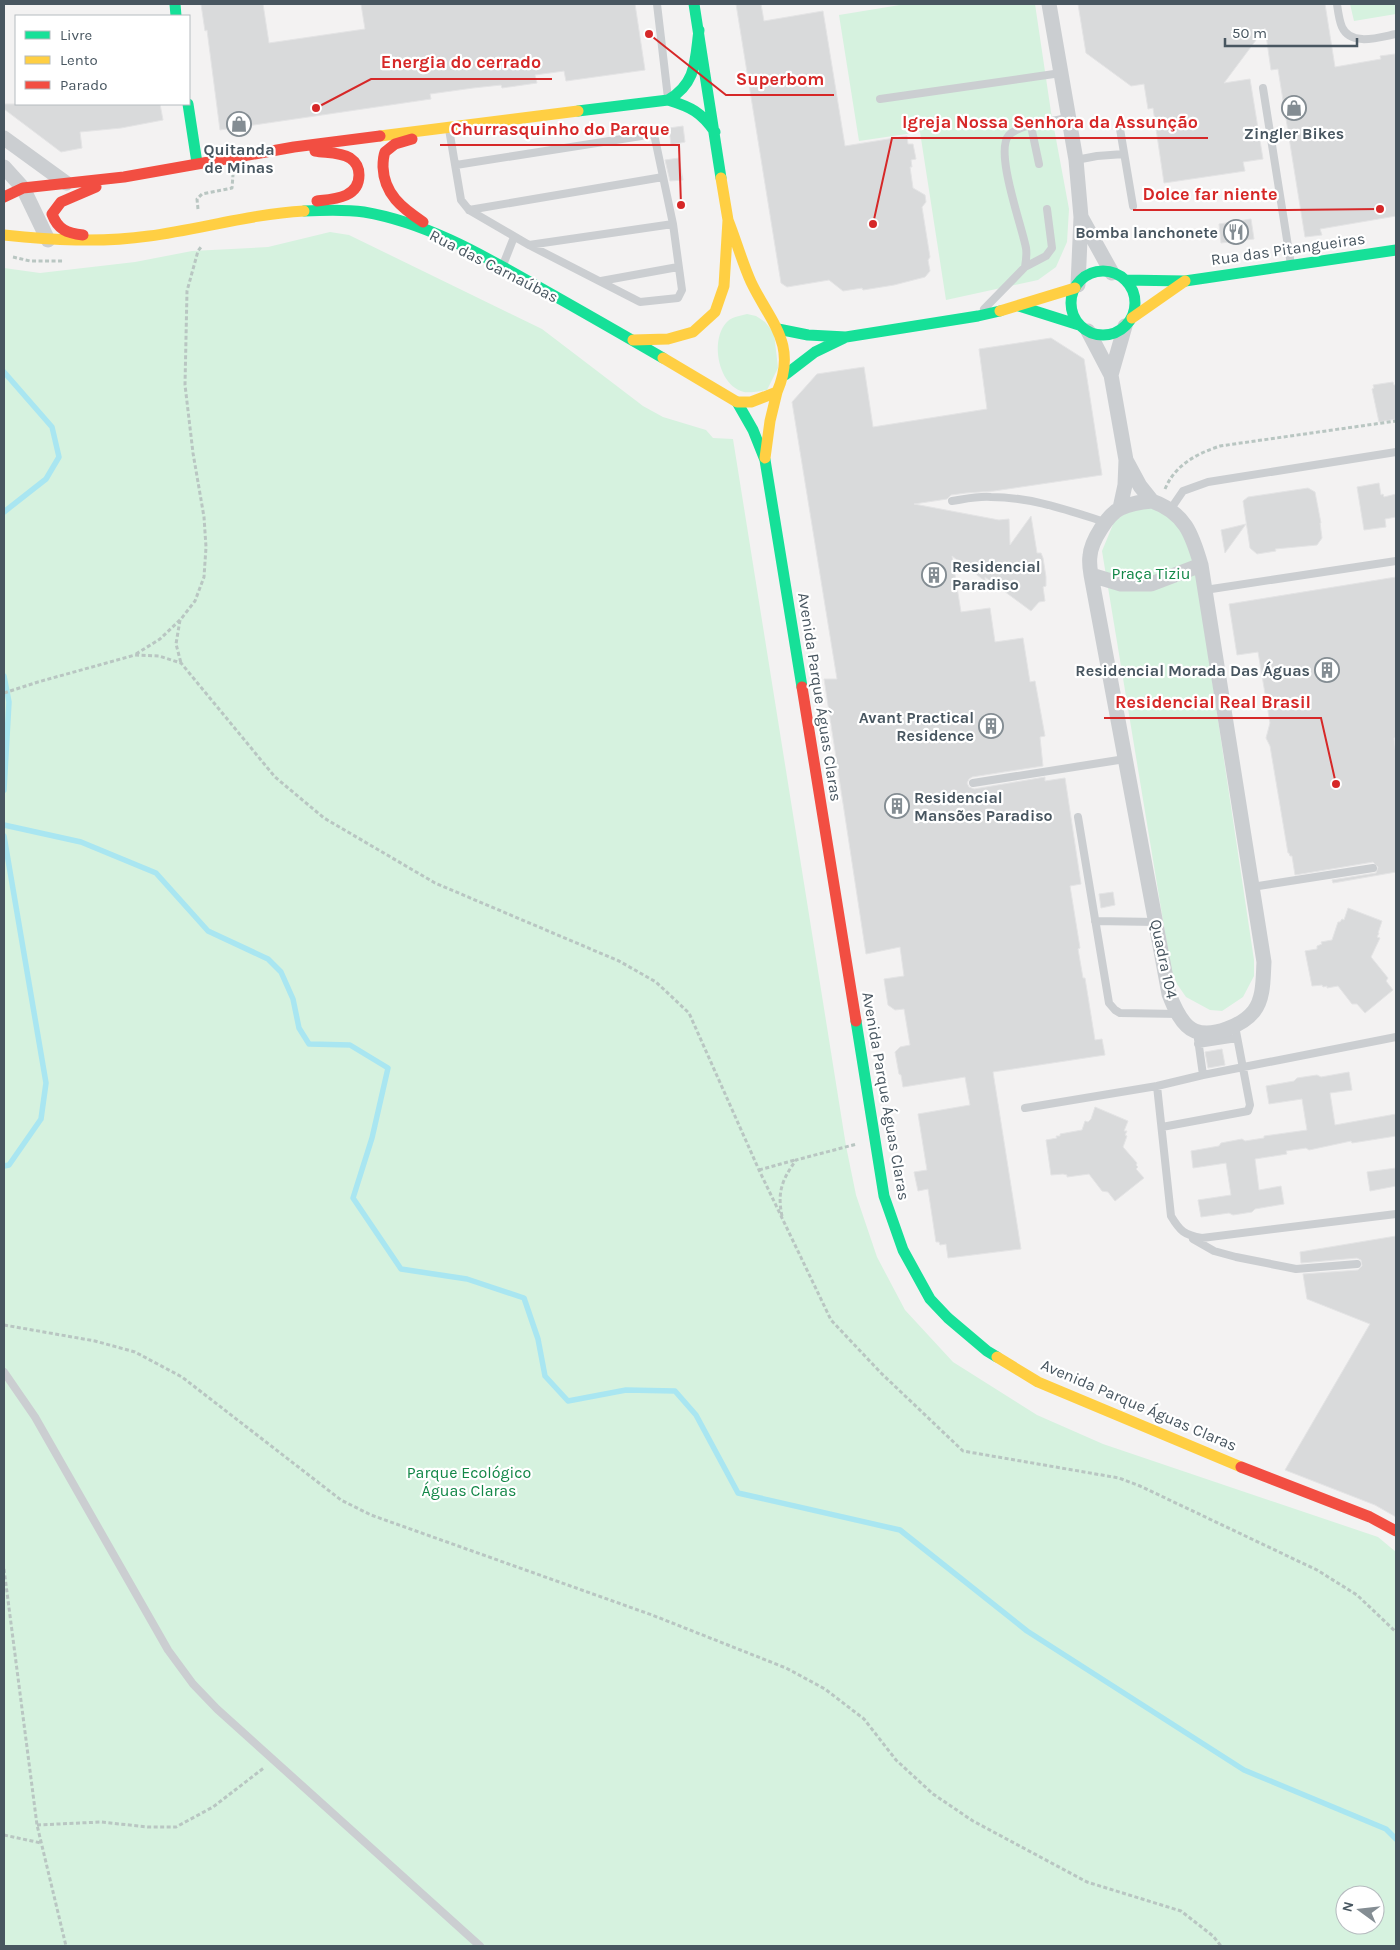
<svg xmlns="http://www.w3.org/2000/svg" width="1400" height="1950" viewBox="0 0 1400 1950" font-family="Karla,sans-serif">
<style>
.green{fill:#d6f2df;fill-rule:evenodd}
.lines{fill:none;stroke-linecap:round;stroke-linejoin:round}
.stream{stroke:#a9e6f1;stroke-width:5.5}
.building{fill:#d9dadb;stroke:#e4e4e5}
.path{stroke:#b9c6c2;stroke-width:3;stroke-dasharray:4 2.5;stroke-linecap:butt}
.lane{stroke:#cbced1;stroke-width:8}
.street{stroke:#cbced1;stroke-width:15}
.fast{stroke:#16e098;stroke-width:11}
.slow{stroke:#ffcf43;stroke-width:11}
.jam{stroke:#f24e42;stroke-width:11}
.labels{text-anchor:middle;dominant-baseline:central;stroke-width:4.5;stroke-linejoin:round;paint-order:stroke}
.poi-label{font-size:16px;font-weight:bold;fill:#485660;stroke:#fff;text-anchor:end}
.street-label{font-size:16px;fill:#485660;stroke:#fff}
.park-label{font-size:16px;fill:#128747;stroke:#fff}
.leader{fill:none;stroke:#d62828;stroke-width:2}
.callout-dot{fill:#d62828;stroke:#fff;stroke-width:2}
.callout-label{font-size:18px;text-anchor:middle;font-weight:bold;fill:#d62828;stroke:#fff;stroke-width:4.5;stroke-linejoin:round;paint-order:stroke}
</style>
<rect width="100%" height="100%" fill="#f3f2f2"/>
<path class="green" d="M906,4H1035L1051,112L1069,209L1067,242L1056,267L1038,280L946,300L920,132L859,141L839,15Z
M1350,4H1396V14L1354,21Z
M330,232L349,235L542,329L643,406L663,417L706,430L713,438L733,439L846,1146L856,1195L877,1257L905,1310L953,1362L1037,1415L1103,1444L1378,1537L1396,1552V1946H4V268L40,273L135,262L192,251L268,247ZM1345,1895H1375V1925H1345Z
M747,314L756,316L765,322L774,333L778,368L767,390C760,391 750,393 744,392C718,386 710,341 726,323C731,317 739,316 747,314Z
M1135,506L1162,508L1182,522L1194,560L1254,960V976L1243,997L1222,1011L1210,1010L1186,997L1177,984L1171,969L1102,551L1114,522Z"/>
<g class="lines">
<path class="stream" d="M4,372L52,427L59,457L46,479L4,512
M4,676L9,702L4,790
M4,825L81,842L156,873L208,931L268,959L281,972L293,999L299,1028L309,1044L350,1045L388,1068L372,1138L353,1198L401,1269L467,1279L524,1298L538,1339L545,1376L568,1401L626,1390L675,1391L696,1415L738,1493L900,1530L1027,1631L1244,1770L1386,1829L1396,1839
M4,836L46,1083L41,1119L9,1165L4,1166"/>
</g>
<path class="building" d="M201,4H263L269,43L365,29L361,4H635L645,70L566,81L564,71L535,75L537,83L502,88L501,85L473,88L430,94L431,99L220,130L207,30L205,31Z
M736,4H761L764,21L823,11L845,146L907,136L908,144H913L916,159L911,160L912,167H910L913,188L925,195L926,202L922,207L930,257L928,260L930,271L925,277L894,285L863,290L862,288L843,291L829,280L787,287L781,283Z
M1078,4H1325L1335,67L1381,59L1380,56L1395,54L1396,63V216L1320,229L1322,235L1305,237L1278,69L1271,70L1265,28L1224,83L1250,79L1263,159L1243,162L1245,171L1164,183L1153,108L1148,109L1144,84L1131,86L1086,53Z
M4,104H160L163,120L121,128L80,132L82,148L61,152L4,109Z
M683,126L685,142L671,145L669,128Z
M679,158L683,180L670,181L665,160Z
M1251,219L1254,239L1221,243L1219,224Z
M1051,338L1084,359L1102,475L994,491L966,493L951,495L947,499L914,504L999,520L1009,519L1010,545L1031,516L1037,553H1041L1043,558L1046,577V586L1043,587L1045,601L1039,602L1031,611L985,577V581L952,556L961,612L990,608L995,642L1023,638L1030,682L1035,681L1045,736L1040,737L1043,766L972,777L969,779L967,783L969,787L974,789L1045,777V781L1065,778L1081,884L1070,886L1080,948L1078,949L1083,978H1085L1095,1040L1102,1039L1105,1055L993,1072L1021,1249L948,1258L946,1244L940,1245L939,1242H936L928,1189L918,1191L914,1172L927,1170L918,1114L970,1105L965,1077L903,1087L901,1075L899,1074L895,1052L900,1047L910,1045L904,1009L895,1010L888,1005L884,979L904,976L900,947L866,954L824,679H837L792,402L817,374L864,367L873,427L987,409L979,349Z
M1393,382L1394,385H1396V419L1379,422L1372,389L1374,388L1373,385Z
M1379,483L1381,495L1383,494L1384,497L1396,494V517L1385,519L1386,527L1364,530L1357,487Z
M1308,488L1315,492L1321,523H1320L1322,538L1317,545L1275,549L1276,551L1257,554L1250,548L1243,501L1248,497Z
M1246,524L1225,553L1221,530Z
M1396,577V738H1394L1396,754V872L1333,883L1332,880L1376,873L1378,867L1373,862L1295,875L1292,856H1290L1289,853H1288L1270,746L1266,738L1270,723L1258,652L1237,655L1229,604Z
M1113,892L1115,905L1101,908L1099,894Z
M1348,908L1382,921L1378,933H1379L1377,937L1380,938L1371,957L1388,978L1386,981L1393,990L1365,1013L1357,1004H1352L1338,986L1327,988V986L1323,987L1322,985L1312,986L1305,951L1317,949V946L1322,944L1321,942L1332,940L1338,922H1340L1342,919L1344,920Z
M1222,1049L1225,1065L1208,1068L1205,1052Z
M1349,1072L1352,1090L1330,1093L1335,1125L1396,1114V1136L1352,1143L1351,1141L1309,1150L1306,1148L1286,1151L1287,1154L1255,1159L1259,1190L1281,1186L1284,1204L1255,1209L1252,1212L1233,1215L1229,1213L1201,1217L1198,1200L1231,1195L1226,1163L1193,1168L1191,1151L1219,1146L1221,1143L1242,1139L1245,1141L1264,1138V1136L1307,1130L1302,1099L1269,1104L1266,1086L1294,1081L1297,1078L1317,1075L1321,1077Z
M1095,1107L1128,1121L1124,1131H1127L1125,1135L1127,1136L1123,1147L1137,1163L1136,1165L1138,1167L1136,1169L1144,1178L1115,1201L1108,1192L1102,1191L1089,1174L1067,1177V1175L1063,1174L1051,1175L1046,1140L1057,1138L1056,1136H1060V1134L1082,1130L1085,1121L1088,1122L1091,1119Z
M1396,1168V1186L1370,1191L1367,1172Z
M1396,1236V1517L1375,1505L1285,1470L1370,1324L1307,1299L1303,1274L1358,1270L1362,1266L1361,1260L1357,1258L1301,1263L1300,1252Z"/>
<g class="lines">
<path class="path" d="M198,209L197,199L202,194L232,188L233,175
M13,257L30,261H64
M1165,489C1175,465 1196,454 1220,446L1396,421
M180,620L176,644L181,663
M136,654L160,639L181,619L195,601L204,577L206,547L204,517L193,453L185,385L187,291L198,251L201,247
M4,693L38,682L135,655L159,656L181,663L275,777L324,818L435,883L619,961L656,982L689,1013L759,1170L831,1320L881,1373L963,1451L1119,1478L1140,1486L1317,1570L1357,1595L1396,1632
M759,1170L795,1160
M782,1216C777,1192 782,1180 796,1160L857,1144
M4,1325L95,1341L135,1352L182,1377L341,1500L371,1515L652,1615L786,1668L825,1689L864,1719L896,1760L933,1794L973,1821L1087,1882L1181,1911L1213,1936L1221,1946
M4,1569L37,1825L66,1946
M37,1825L101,1822L148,1827H176L213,1807L265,1767
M4,1835L41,1843"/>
<path class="lane" d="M657,4L668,98
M1337,4C1338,11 1339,20 1342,27C1351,47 1380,37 1396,34
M1263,88L1291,265
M880,99L1061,73
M1119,123L1133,206
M1031,126L1039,164
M449,129L461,200L469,210L529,245L640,302L678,298L682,290L673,224L654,134L456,165
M1076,160L1097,156L1124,154
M469,210L663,177
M529,245L673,224
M503,265L514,237
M1025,267L1046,256L1052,248L1047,209
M601,281L678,267
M984,309L1025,267C1026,261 1027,254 1026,248C1022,226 994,151 1009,135C1020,124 1053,121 1068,118
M952,501C965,499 978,496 991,497C1031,497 1067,510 1105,522
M1170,510L1183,491L1208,482L1396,452
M1205,590L1396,561
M973,783L1125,759
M1078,817L1109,1003L1115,1010L1120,1013L1179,1014
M1252,887L1373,868
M1095,921L1156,922
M1197,1032L1203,1075
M1198,1044L1237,1038
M1157,1086L1171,1216C1180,1231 1184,1235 1202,1238L1396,1214
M1025,1108L1157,1086L1203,1075L1396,1037
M1162,1127L1248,1111L1250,1105L1235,1026
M1193,1239L1214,1251L1236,1257L1296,1269L1357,1264
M4,1372L35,1417L168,1650L193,1684L217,1709L480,1946"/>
<path class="street" d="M1049,4L1076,160L1081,217L1078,285
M4,138L66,183
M4,167L23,188L48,240
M1081,217L1112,273
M1088,331L1111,375L1126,460L1125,485L1120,508
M1111,375L1125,326
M1126,460L1140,486L1152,501
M1152,501C1185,513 1192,534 1201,565L1264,962C1263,978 1264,998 1254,1011C1243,1025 1213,1038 1195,1031C1182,1026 1174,1007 1169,994L1091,575C1090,569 1089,562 1090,556C1091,541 1108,514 1121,508C1131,503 1141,502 1152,501Z
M1091,575L1121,584H1151L1201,565"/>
<path class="fast" d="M175,4L176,16
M694,4L721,178
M668,100C691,107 701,112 715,132
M188,104L197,163
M578,111L668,100C697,83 695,60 699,30
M304,211C324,210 344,209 364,212C423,222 477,252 528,281C573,306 618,332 663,358
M1071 303a32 32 0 1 1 64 0a32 32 0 1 1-64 0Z
M1125,280L1185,281L1396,250
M1019,306L1079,325
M778,329L808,335L846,337L978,316L1000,311
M785,375L815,352L844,338
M737,402L753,430L765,460L802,687
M856,1021L884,1196L903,1250L930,1299L948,1318L987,1351L997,1357"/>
<path class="slow" d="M380,136L578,111
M4,235C52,240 100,243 149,236C201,229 251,214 304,211
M1000,311L1075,288
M1132,318L1185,281
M633,340L668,339L693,332L715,312L724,286L728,220L721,178
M663,358L737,402H751L777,392C798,344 770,322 751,282C742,262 736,240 728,220
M765,458L770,421L777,392
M997,1357L1038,1382L1241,1467"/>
<path class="jam" d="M412,139L395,144L385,152C383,157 383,162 383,167C384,194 402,208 423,222
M315,151C326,153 340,152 350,158C356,162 359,168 359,175C359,198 334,199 317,201
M4,197L23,188L124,177L294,147L380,136
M83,235C67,233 58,230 52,214L61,202L96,187
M802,687L856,1021
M1241,1467L1370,1517L1396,1531"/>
</g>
<defs>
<symbol id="shop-ring" viewBox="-11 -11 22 22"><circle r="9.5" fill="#fff" stroke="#848d93" stroke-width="1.5"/><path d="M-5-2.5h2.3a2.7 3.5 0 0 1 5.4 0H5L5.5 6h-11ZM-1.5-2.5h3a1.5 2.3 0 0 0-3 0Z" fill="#848d93"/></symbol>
<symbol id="restaurant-ring" viewBox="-11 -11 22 22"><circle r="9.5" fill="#fff" stroke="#848d93" stroke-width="1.5"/><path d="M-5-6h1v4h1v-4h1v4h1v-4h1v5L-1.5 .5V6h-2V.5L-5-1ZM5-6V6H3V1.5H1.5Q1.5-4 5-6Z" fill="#848d93"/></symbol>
<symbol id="building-ring" viewBox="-11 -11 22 22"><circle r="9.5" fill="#fff" stroke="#848d93" stroke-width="1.5"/><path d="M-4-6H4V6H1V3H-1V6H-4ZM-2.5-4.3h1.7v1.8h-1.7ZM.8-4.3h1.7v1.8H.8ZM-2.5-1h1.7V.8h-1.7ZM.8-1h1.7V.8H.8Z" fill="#848d93"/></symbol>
</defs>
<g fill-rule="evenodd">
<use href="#shop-ring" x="1280" y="94" width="28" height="28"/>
<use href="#shop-ring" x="225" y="110" width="28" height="28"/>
<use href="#restaurant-ring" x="1222" y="218" width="28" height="28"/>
<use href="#building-ring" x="920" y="561" width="28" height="28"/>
<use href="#building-ring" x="1313" y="656" width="28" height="28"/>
<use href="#building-ring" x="977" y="712" width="28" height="28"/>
<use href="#building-ring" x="883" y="792" width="28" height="28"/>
</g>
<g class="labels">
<g class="poi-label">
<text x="1294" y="133" text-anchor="middle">Zingler Bikes</text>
<text x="239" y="149" text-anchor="middle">Quitanda<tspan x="239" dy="18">de Minas</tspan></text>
<text x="1218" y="232">Bomba lanchonete</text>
<text x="952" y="566" text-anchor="start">Residencial<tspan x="952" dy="18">Paradiso</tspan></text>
<text x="1310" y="670">Residencial Morada Das Águas</text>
<text x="974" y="717">Avant Practical<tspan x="974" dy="18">Residence</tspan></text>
<text x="914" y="797" text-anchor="start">Residencial<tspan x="914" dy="18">Mansões Paradiso</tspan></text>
</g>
<g class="street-label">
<text transform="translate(1288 249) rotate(-8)">Rua das Pitangueiras</text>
<text transform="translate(494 266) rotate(27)">Rua das Carnaúbas</text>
<text transform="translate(820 697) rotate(81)">Avenida Parque Águas Claras</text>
<text transform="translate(1164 959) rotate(78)">Quadra 104</text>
<text transform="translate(886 1096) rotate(80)">Avenida Parque Águas Claras</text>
<text transform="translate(1139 1405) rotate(23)">Avenida Parque Águas Claras</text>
</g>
<g class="park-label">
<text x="1151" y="573">Praça Tiziu</text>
<text x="469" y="1472">Parque Ecológico<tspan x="469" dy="18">Águas Claras</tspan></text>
</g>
</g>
<path class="leader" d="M316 108L371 79H552M649 34L726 95H834M873 224L892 138H1208M681 205L679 145H440M1380 209L1288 210H1133M1336 784L1321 718H1104"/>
<g class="callout-dot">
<circle cx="316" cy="108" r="5"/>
<circle cx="649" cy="34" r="5"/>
<circle cx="873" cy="224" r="5"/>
<circle cx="681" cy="205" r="5"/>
<circle cx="1380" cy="209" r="5"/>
<circle cx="1336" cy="784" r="5"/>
</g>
<g class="callout-label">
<text x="461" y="68">Energia do cerrado</text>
<text x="780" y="85">Superbom</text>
<text x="1050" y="128">Igreja Nossa Senhora da Assunção</text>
<text x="560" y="135">Churrasquinho do Parque</text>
<text x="1210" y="200">Dolce far niente</text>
<text x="1213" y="708">Residencial Real Brasil</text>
</g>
<rect width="1400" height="1950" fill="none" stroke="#485660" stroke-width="10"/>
<rect x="15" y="15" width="175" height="90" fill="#ffffff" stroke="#b6bbbf"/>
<rect x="25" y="31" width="25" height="8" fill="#16e098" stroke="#b6bbbf"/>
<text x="60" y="40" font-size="15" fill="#485660">Livre</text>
<rect x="25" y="56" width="25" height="8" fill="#ffcf43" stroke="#b6bbbf"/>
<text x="60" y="65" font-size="15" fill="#485660">Lento</text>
<rect x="25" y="81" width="25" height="8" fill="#f24e42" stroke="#b6bbbf"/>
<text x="60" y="90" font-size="15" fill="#485660">Parado</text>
<g transform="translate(1360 1910) rotate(285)"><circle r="24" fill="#ffffff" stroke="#b6bbbf"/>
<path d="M0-4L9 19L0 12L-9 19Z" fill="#848d93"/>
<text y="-8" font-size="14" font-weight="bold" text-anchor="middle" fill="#485660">N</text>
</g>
<path d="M1225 38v8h132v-8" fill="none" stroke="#485660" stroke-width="2.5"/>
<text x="1232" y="38" font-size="15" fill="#485660" stroke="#ffffff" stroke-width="4" paint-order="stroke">50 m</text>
</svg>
